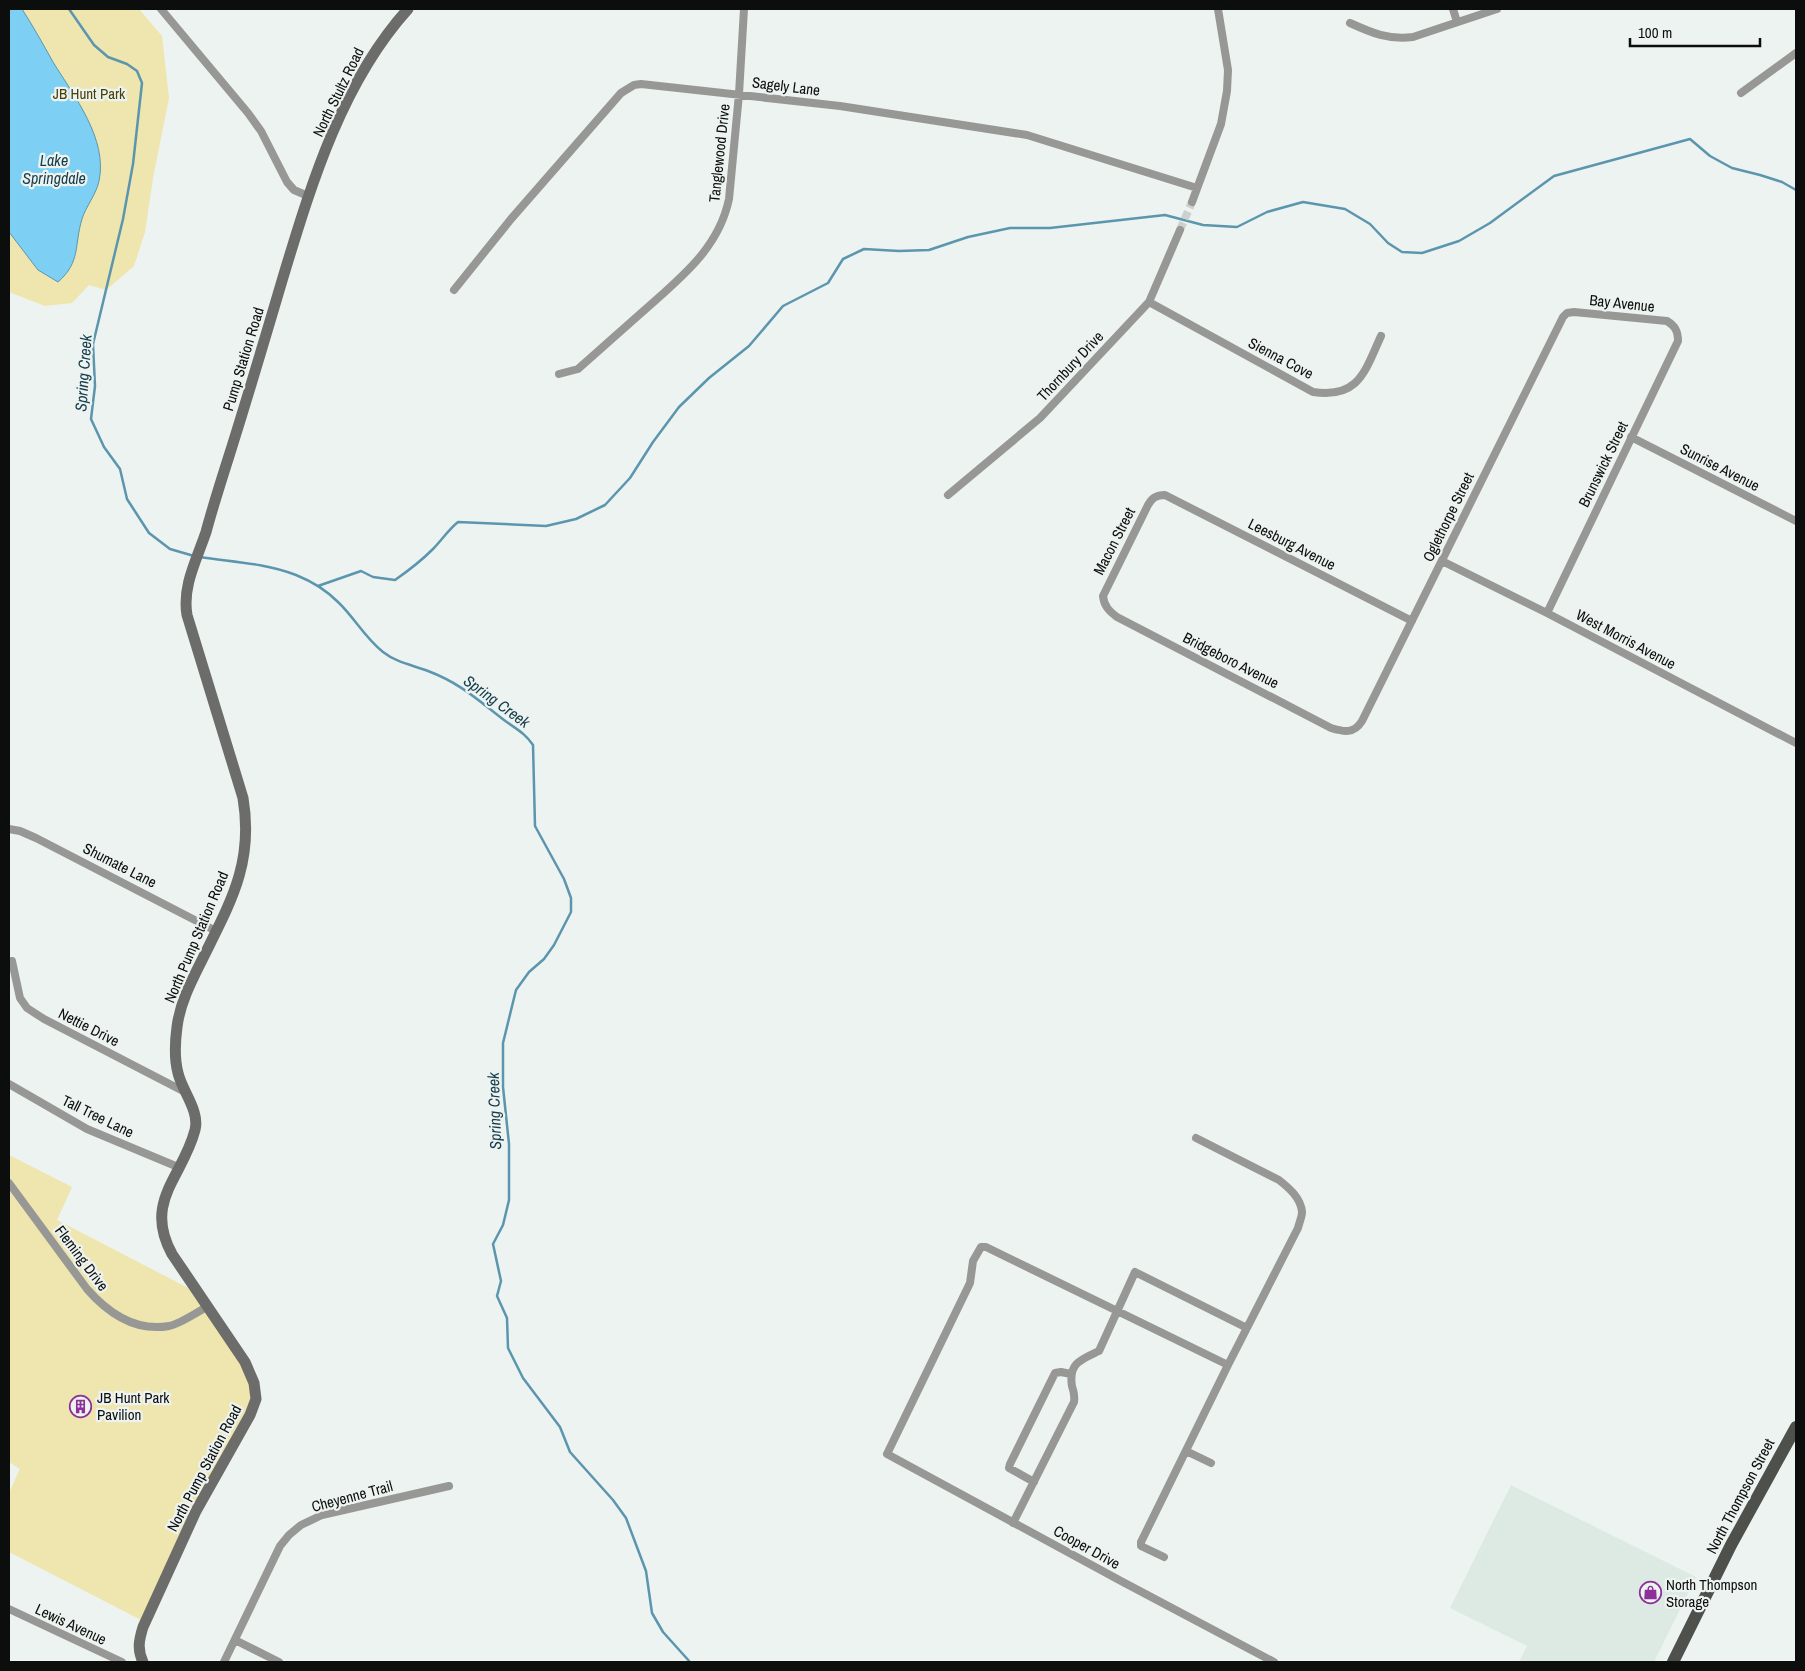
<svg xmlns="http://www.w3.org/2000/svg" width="1805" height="1671" viewBox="0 0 1805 1671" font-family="'Archivo Narrow',sans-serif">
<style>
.built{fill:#dceae3}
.green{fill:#eee5af}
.water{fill:#7dd0f3;stroke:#5b96ae}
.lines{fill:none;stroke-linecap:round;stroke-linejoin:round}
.stream{stroke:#5b96ae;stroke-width:2.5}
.street-tunnel{stroke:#cbd1ce;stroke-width:8;stroke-dasharray:8 4;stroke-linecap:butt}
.street{stroke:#979895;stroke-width:8}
.secondary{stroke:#6c6d6a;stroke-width:11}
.primary{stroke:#4e504c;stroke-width:12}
.labels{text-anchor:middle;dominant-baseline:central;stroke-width:4.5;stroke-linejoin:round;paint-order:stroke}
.street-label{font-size:15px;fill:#0c0e0d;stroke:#edf3f0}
.park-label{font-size:15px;fill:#4a4004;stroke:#edf3f0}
.poi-label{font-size:15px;fill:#0c0e0d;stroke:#edf3f0;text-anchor:start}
.water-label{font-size:16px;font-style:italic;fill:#153c4a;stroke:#edf3f0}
</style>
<rect width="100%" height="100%" fill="#edf3f0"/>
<path class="built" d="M1511,1485L1696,1577L1654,1662H1519L1527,1646L1450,1608Z"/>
<path class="green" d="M9,9H139L162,36L169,98L153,178L145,232L134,266L106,290L89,285L72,303L45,306L9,292Z
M9,1155L72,1187L57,1220L198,1293L245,1362L256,1399L145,1622L9,1552V1493L20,1469L9,1462Z"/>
<path class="water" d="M9,9H22C33,26 43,44 53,62C74,96 108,139 99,181C96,195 86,206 82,219C74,245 81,262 58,282L38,270L9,232Z"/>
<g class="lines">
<path class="stream" d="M69,9L94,45L108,57L127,64L137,71L142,83L133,164L123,219L93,344L95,386L91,419L104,447L120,469L127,499L149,533L170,549L194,556
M200,557C232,562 265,563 296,575C311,581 327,591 338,602C354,617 365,638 383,652C397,663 413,665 428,671C460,683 478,700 504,720C516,729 524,732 533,745L535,826L564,879L571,898V912L554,945L544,959L529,972L516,990L503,1043V1087L509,1144V1200L503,1225L493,1244L501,1281L497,1296L507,1318L508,1348L523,1378L560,1427L570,1452L613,1500L626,1518L646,1571L652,1613L663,1632L690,1662
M318,586L361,571L373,577L395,580C408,571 421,561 433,549C442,540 448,530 458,522L546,526L576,519L605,505L630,478L653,442L679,407L709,378L749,346L783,306L828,283L843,259L864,249L899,251L929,250L968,237L1010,228H1050L1165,215L1203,225L1237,227L1267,212L1303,202L1345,209L1370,224L1388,243L1402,252L1422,253L1459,241L1490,223L1554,176L1690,139L1710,156L1732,168L1760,175L1782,182L1796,190"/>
<path class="street-tunnel" d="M1180,230L1192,202"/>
<path class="street" d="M161,9L248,113L261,131L287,182L294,190L308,196
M1453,9L1457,22
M1350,23C1372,33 1388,40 1413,37L1497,9
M1741,93L1796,53
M1192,202L1221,124L1227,91L1228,70L1218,9
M454,290L511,219L621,93L634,85L641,84L840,106L1027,135L1197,188
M1149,302L1313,392C1359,399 1365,371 1381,336
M559,374L578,369C601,349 624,328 648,307C683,276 719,247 729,199L739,94L744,9
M1631,437L1796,521
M948,495L1040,418L1149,302L1180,230
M1442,561L1547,613L1796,743
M1412,621L1165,495C1156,495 1152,498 1148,505L1103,596C1104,606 1109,611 1117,617L1331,728C1344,732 1354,734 1362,721L1563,317L1567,313L1574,312L1667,321C1675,326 1678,331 1678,341L1547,613
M9,829L20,831L36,838L216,931
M12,961L20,998L27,1008L44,1019L185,1092
M9,1084L87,1129L178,1167
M1196,1138L1279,1180C1289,1188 1301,1198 1302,1212C1302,1217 1299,1223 1298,1228L1228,1365
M9,1183L87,1289C108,1313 135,1332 169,1326C180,1324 197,1312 207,1307
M1186,1451L1211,1463
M1034,1482L1009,1468L1010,1464L1055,1373L1061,1372L1071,1374
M1013,1523L1074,1402C1075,1396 1074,1392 1072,1386C1068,1363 1082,1359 1099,1351L1135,1272L1247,1328
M1164,1557L1141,1546V1542L1228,1365L986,1247H981L973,1261L970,1283L887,1454L1121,1581L1274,1662
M9,1609L122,1662
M235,1640L279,1662
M224,1662L280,1546L289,1535L301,1525L322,1515L449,1486"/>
<path class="secondary" d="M143,1662C137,1649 139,1640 143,1627L196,1511L250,1415L256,1399L254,1383L245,1362L172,1254C143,1201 183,1177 195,1130C200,1111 182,1091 178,1073C174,1058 175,1042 177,1027C180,1003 191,982 202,960C230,903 254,864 243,798L187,615C182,586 197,559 206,532C213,506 221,481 229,456C248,396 266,335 284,274C312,182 342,82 408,9"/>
<path class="primary" d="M1673,1662L1731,1545L1796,1427"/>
</g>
<defs>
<symbol id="building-ring" viewBox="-11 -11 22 22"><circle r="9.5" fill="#edf3f0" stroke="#8d309a" stroke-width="1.5"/><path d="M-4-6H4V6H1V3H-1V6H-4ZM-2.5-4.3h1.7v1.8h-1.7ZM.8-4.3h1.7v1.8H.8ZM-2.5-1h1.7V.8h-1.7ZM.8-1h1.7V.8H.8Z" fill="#8d309a"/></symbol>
<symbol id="shop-ring" viewBox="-11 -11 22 22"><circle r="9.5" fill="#edf3f0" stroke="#8d309a" stroke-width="1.5"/><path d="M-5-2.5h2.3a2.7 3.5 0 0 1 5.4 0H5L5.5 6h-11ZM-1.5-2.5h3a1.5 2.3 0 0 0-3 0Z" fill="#8d309a"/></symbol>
</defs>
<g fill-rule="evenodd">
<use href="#building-ring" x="68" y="1394" width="25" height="25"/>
<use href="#shop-ring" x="1638" y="1580" width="25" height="25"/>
</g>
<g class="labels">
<g class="street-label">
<text transform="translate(786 86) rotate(7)">Sagely Lane</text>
<text transform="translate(338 92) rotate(-64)">North Stultz Road</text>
<text transform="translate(719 153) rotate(-84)">Tanglewood Drive</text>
<text transform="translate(1622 303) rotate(6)">Bay Avenue</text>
<text transform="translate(1281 358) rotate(28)">Sienna Cove</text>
<text transform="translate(243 359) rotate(-73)">Pump Station Road</text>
<text transform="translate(1070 366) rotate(-47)">Thornbury Drive</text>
<text transform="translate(1603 464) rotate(-64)">Brunswick Street</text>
<text transform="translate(1720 467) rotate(27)">Sunrise Avenue</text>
<text transform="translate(1448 517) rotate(-64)">Oglethorpe Street</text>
<text transform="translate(1114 541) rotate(-63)">Macon Street</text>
<text transform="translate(1292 544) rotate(27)">Leesburg Avenue</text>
<text transform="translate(1626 639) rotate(28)">West Morris Avenue</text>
<text transform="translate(1231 660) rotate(27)">Bridgeboro Avenue</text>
<text transform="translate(120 865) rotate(27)">Shumate Lane</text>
<text transform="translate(196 937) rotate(-67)">North Pump Station Road</text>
<text transform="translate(89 1027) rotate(27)">Nettie Drive</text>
<text transform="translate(98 1116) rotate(26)">Tall Tree Lane</text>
<text transform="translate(82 1258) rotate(53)">Fleming Drive</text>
<text transform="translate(204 1468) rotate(-62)">North Pump Station Road</text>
<text transform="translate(352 1496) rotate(-15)">Cheyenne Trail</text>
<text transform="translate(1740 1496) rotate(-62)">North Thompson Street</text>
<text transform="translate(1087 1547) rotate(29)">Cooper Drive</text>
<text transform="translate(71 1624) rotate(25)">Lewis Avenue</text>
</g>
<g class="park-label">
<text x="89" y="93">JB Hunt Park</text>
</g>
<g class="poi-label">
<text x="97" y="1397">JB Hunt Park<tspan x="97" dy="17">Pavilion</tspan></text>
<text x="1666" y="1584">North Thompson<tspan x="1666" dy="17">Storage</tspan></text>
</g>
<g class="water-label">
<text x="54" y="160">Lake<tspan x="54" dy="18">Springdale</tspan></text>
<text transform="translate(83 373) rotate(-86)">Spring Creek</text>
<text transform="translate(497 701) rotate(36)">Spring Creek</text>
<text transform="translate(494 1111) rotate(-92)">Spring Creek</text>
</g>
</g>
<rect width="1805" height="1671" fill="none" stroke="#0c0e0d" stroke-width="20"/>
<path d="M1630 38v8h130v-8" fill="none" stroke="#0c0e0d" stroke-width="2.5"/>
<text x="1638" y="38" font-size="15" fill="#0c0e0d" stroke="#edf3f0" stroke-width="4" paint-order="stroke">100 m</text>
</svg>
